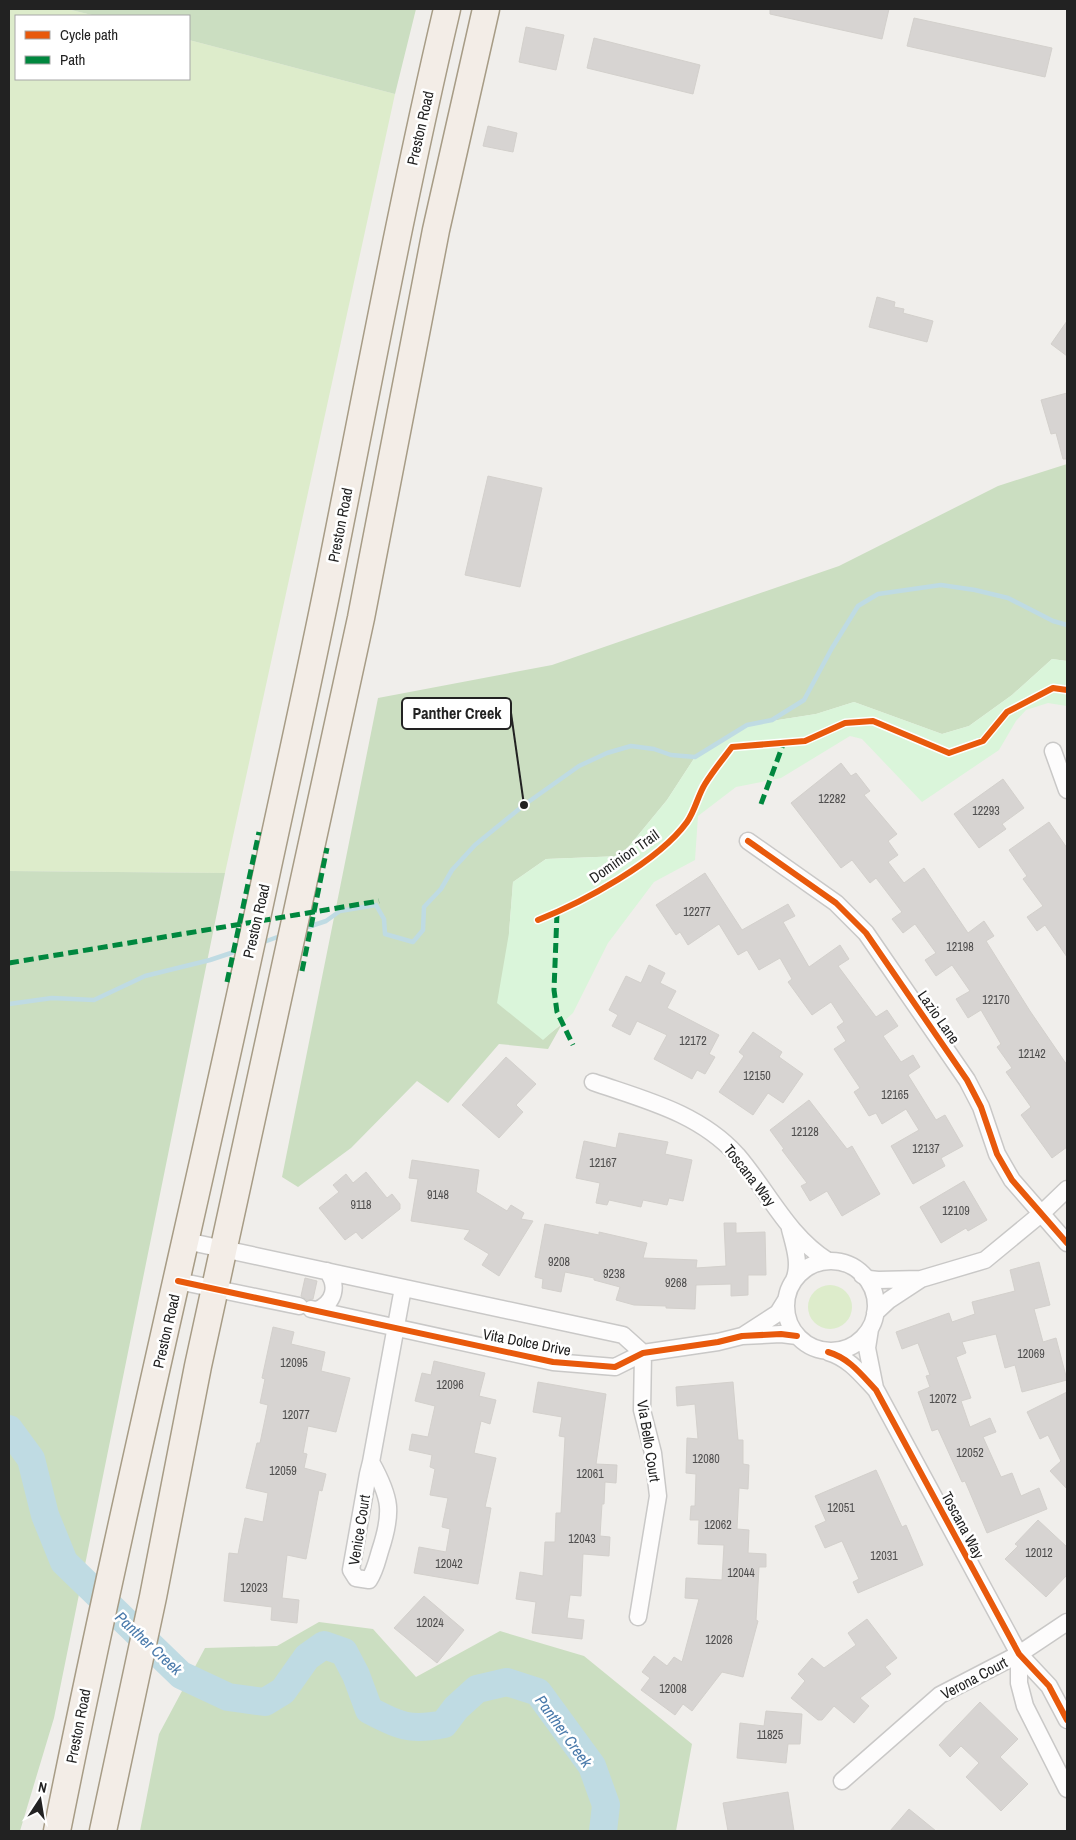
<svg xmlns="http://www.w3.org/2000/svg" width="1076" height="1840" viewBox="0 0 1076 1840" font-family="'Archivo Narrow',sans-serif">
<style>
.grass{fill:#ddeccb}
.forest{fill:#cbdec1}
.park{fill:#daf5da}
.lines{fill:none;stroke-linecap:round;stroke-linejoin:round}
.stream{stroke:#bfdbe3;stroke-width:4.5}
.river{stroke:#bfdbe3;stroke-width:28}
.building{fill:#d7d4d2;stroke:#d3d0cc}
.street-casing{stroke:#c9c8c7;stroke-width:19}
.primary-casing{stroke:#a79c86;stroke-width:29}
.street{stroke:#fdfcfc;stroke-width:16}
.primary{stroke:#f3ede7;stroke-width:26}
.quiet{stroke:#00873e;stroke-width:5;stroke-dasharray:10 5;stroke-linecap:butt}
.cycleway-casing{stroke:#fff;stroke-width:9}
.cycleway{stroke:#e8590c;stroke-width:6}
.labels{text-anchor:middle;dominant-baseline:central;stroke-width:5;stroke-linejoin:round;paint-order:stroke}
.number-label{font-size:12px;fill:#4f4e4e}
.street-label{font-size:15px;fill:#222;stroke:#fff}
.water-label{font-size:16px;font-style:italic;fill:#4a7aab;stroke:#fff}
.leader{fill:none;stroke:#222;stroke-width:2}
.callout-dot{fill:#222;stroke:#fff;stroke-width:2}
.callout{fill:#fff;stroke:#222;stroke-width:2}
.callout-label{font-size:16px;text-anchor:middle;font-weight:bold;fill:#222}
</style>
<rect width="100%" height="100%" fill="#f0eeeb"/>
<path class="grass" d="M9,9H67L96,16H16V79H189V40L395,94L225,873L9,871Z
M808 1307a22 22 0 1 1 44 0a22 22 0 1 1-44 0Z"/>
<path class="forest" d="M67,9H416L395,94L189,40V16H96Z
M1067,464V661L1052,659L1012,695L969,726L942,734L854,702L816,714L747,725L695,757L667,800L621,856L546,859L513,882L509,933L543,1039L562,1024L548,1049L499,1044L448,1103L417,1081L351,1148L298,1187L282,1177L378,698L552,665L839,566L998,486Z
M9,871L225,873L54,1718L20,1831H9Z
M319,1622L373,1629L416,1677L500,1631L584,1656L692,1744L676,1831H140L159,1734L205,1648L277,1646Z"/>
<path class="park" d="M1052,659L1067,661V706L1048,703L1026,710L1016,721L999,750L922,802L862,739L850,736L781,778L736,787L698,816L695,860L654,882L608,943L573,1013L543,1040L497,1003L509,933L513,882L546,859L621,856L667,800L695,757L747,725L816,714L854,702L942,734L969,726L1012,695Z"/>
<g class="lines">
<path class="stream" d="M302,929L326,921L340,911L376,905L384,919L385,934L413,942L423,930L424,907L441,889L452,870L475,845L524,805L579,766L607,753L631,746L654,749L671,755L695,757L747,725L772,720L804,700L832,648L858,606L878,594L941,585L975,590L1008,598L1053,621L1067,625
M261,943L283,935
M9,1004L52,998L94,1000L145,976L210,960L240,950"/>
<path class="river" d="M9,1429L31,1459L45,1515L64,1562L181,1675L228,1697L265,1702L283,1691L307,1657L324,1645L344,1652L356,1675L369,1710C399,1726 410,1731 444,1724L456,1708L477,1689L507,1682L538,1692L592,1766L606,1805L603,1831"/>
</g>
<path class="building" d="M770,9H889L882,39L770,14Z
M914,18L1052,48L1045,77L907,46Z
M526,27L564,35L556,70L519,62Z
M594,38L700,65L693,94L587,68Z
M488,126L517,133L513,152L483,146Z
M877,297L895,302L894,307L904,309L903,313L933,321L927,342L869,327Z
M1067,321V356L1051,344Z
M1067,393V459H1063L1056,433L1051,434L1041,400Z
M488,476L542,488L520,587L465,575Z
M841,763L851,776L856,773L870,791L864,795L897,834L888,841L898,855L888,862L904,883L924,868L968,933L984,921L994,936L986,941L1030,1011L1067,1065V1147L1052,1158L1021,1115L1031,1107L1006,1072L1012,1068L997,1047L1001,1044L981,1010L968,1018L956,999L970,991L952,965L936,976L925,960L936,953L915,924L903,933L892,919L902,912L876,878L870,883L852,860L841,868L791,803Z
M1003,779L1024,808L1002,824L1006,829L979,848L954,814Z
M1049,822L1067,848V957L1045,925L1037,931L1027,917L1043,906L1023,879L1027,876L1009,850Z
M705,873L742,930L788,904L795,916L783,922L809,967L840,945L849,959L838,966L876,1017L887,1010L898,1026L883,1036L901,1062L913,1055L920,1067L908,1075L936,1120L945,1115L963,1146L941,1158L945,1166L913,1184L891,1146L919,1130L906,1109L882,1124L876,1113L869,1116L854,1092L860,1088L834,1049L846,1041L837,1027L844,1022L831,1002L812,1015L788,982L792,979L780,958L759,970L747,950L738,955L719,924L688,945L680,932L676,935L656,905Z
M649,965L665,973L660,983L676,991L667,1008L719,1035L709,1054L715,1057L705,1074L697,1070L692,1079L654,1059L667,1035L637,1021L630,1035L612,1026L618,1015L609,1010L626,976L641,983Z
M753,1032L782,1052L779,1057L803,1074L783,1103L768,1093L753,1115L719,1092L744,1056L739,1052Z
M506,1057L536,1084L516,1105L523,1112L499,1138L462,1105Z
M809,1100L847,1149L852,1146L880,1194L842,1216L827,1191L810,1201L801,1186L807,1183L782,1150L784,1149L770,1130Z
M619,1133L668,1142L665,1154L692,1160L683,1201L669,1198L667,1205L643,1200L641,1207L609,1200L607,1205L596,1203L600,1183L576,1178L584,1141L616,1148Z
M412,1160L479,1170L476,1192L507,1211L511,1205L524,1213L521,1219L533,1221L499,1276L482,1265L489,1254L464,1239L470,1230L411,1221L418,1179L409,1178Z
M366,1172L387,1198L392,1194L400,1204V1209L362,1239L356,1232L345,1240L319,1208L339,1192L333,1185L346,1174L353,1183Z
M964,1181L987,1220L968,1231L966,1228L941,1243L920,1207Z
M724,1223H736V1233L765,1232L766,1275H748V1295L731,1296V1284L696,1285L695,1309L666,1308V1306L634,1305L616,1300L620,1287L594,1280V1278L565,1272L561,1292L542,1288L543,1279L535,1277L545,1224L599,1235V1232L647,1243L643,1258L697,1260L696,1268L726,1266Z
M1039,1262L1050,1305L1034,1309L1043,1342L1056,1338L1067,1380L1022,1392L1015,1365L1005,1368L996,1334L962,1342L966,1353L956,1357L971,1398L961,1401L970,1427L990,1418L996,1432L983,1437L1001,1477L1012,1473L1021,1496L1039,1488L1047,1509L987,1533L965,1481L962,1482L938,1429L932,1431L918,1392L930,1387L926,1376L930,1375L918,1343L902,1349L896,1332L949,1313L952,1322L975,1314L972,1302L1015,1291L1010,1270Z
M305,1278L317,1281L313,1299L307,1300L301,1296Z
M273,1327L294,1332L291,1344L325,1352L321,1371L350,1378L336,1432L308,1426L303,1453L307,1454L304,1468L326,1474L322,1491L319,1490L306,1559L287,1555L282,1598L299,1600L297,1623L271,1620L272,1607L224,1601L229,1553L238,1554L245,1518L263,1522L268,1493L246,1488L257,1443H260L268,1405L260,1403L265,1379L262,1378Z
M434,1361L485,1373L479,1396L496,1400L490,1424L481,1421L474,1453L496,1458L485,1507L491,1508L478,1584L414,1573L419,1547L446,1552L450,1529L442,1527L448,1498L430,1495L435,1469L430,1467L432,1455L409,1450L412,1434L428,1437L435,1406L415,1401L422,1373L431,1375Z
M538,1382L606,1394L596,1464L617,1465L616,1483L605,1482L604,1504H602L600,1536L610,1537L609,1556L583,1554L581,1596L570,1595L567,1618L584,1620L582,1639L532,1633L536,1602L516,1599L520,1572L543,1576L545,1542H555L556,1513H561L565,1437L559,1436L562,1417L533,1412Z
M733,1382L738,1440H743V1464L749,1465L748,1489L739,1488L737,1529L749,1530L748,1553L766,1554V1567H759L756,1620L758,1621L743,1677L722,1672L692,1711L683,1704L675,1715L641,1690L650,1678L642,1672L654,1656L667,1666L674,1657L682,1662L699,1599L685,1598L686,1578L722,1580L724,1545L698,1544L699,1520H690L691,1506H695L696,1474L686,1473L687,1438L698,1439L695,1404L677,1406L676,1387Z
M1067,1392V1489L1050,1471L1061,1461L1048,1435L1040,1439L1027,1412Z
M876,1470L902,1527L906,1525L923,1565L858,1593L853,1582L859,1579L842,1541L825,1548L815,1526L826,1521L815,1496Z
M1038,1520L1067,1547V1575L1046,1597L1005,1559L1018,1546L1015,1544Z
M424,1596L464,1630L437,1663L394,1628Z
M867,1619L897,1658L885,1667L891,1674L860,1698L869,1706L854,1723L834,1706L822,1720H818L791,1698L805,1681L798,1674L812,1658L824,1668L856,1645L848,1633Z
M980,1702L1018,1739L1000,1757L1028,1784L1001,1811L966,1777L979,1763L961,1746L950,1757L939,1745Z
M766,1711L802,1714L800,1744H788L786,1763L737,1758L740,1723L764,1726Z
M788,1792L794,1831H728L723,1803Z
M909,1809L936,1831H890Z"/>
<g class="lines">
<defs>
<path id="street" d="M1053,751L1067,790
M748,841L836,903L866,933L967,1080L981,1107L997,1154L1012,1180L1067,1243
M593,1082C645,1100 699,1113 737,1155C768,1191 787,1235 828,1261
M790,1229C794,1245 801,1264 794,1280
M186,1241L623,1335L643,1353
M786 1306a45 45 0 1 1 90 0a45 45 0 1 1-90 0Z
M862,1275L869,1279L878,1280L921,1279L985,1260L1042,1213L1067,1189
M178,1281L299,1306
M311,1309L553,1362L615,1367L643,1353L718,1342L742,1336L781,1334L797,1336
M317,1310C334,1303 339,1286 327,1271
M875,1313L889,1300L921,1279
M870,1329L867,1348L875,1388
M744,1335L778,1313L786,1300
M828,1352C849,1358 861,1374 876,1390L1019,1654L1049,1686L1067,1720
M371,1462C391,1498 393,1512 380,1551C377,1561 375,1571 369,1580L356,1578L351,1570L368,1474L371,1462L403,1288
M638,1617L658,1496L653,1453L642,1410L643,1353
M1019,1654V1683L1025,1706L1067,1789
M842,1781L940,1695L1019,1654L1067,1622"/>
<path id="primary" d="M57,1831C121,1510 199,1191 267,871C290,764 314,657 335,550C371,369 405,188 447,9
M103,1831L153,1597L198,1366L361,618L436,230L486,9"/>
</defs>
<use href="#street" class="street-casing"/>
<use href="#primary" class="primary-casing"/>
<use href="#street" class="street"/>
<use href="#primary" class="primary"/>
<path class="quiet" d="M761,804L784,742
M557,913L554,990L557,1012L573,1045
M9,963L379,901
M302,971L327,848
M227,982L259,832"/>
<defs>
<path id="cycleway" d="M748,841L836,903L866,933L967,1080L981,1107L997,1154L1012,1180L1067,1243
M538,920C583,902 658,862 687,822C695,811 698,795 705,784C713,771 723,759 732,747L805,741L845,723L873,721L949,753L983,741L1007,712L1053,688L1067,690
M178,1281L553,1362L615,1367L643,1353L718,1342L742,1336L781,1334L797,1336
M828,1352C849,1358 861,1374 876,1390L1019,1654L1049,1686L1067,1720"/>
</defs>
<use href="#cycleway" class="cycleway-casing"/>
<use href="#cycleway" class="cycleway"/>
</g>
<g class="labels">
<g class="number-label">
<text x="832" y="799">12282</text>
<text x="986" y="811">12293</text>
<text x="697" y="912">12277</text>
<text x="960" y="947">12198</text>
<text x="996" y="1000">12170</text>
<text x="693" y="1041">12172</text>
<text x="1032" y="1054">12142</text>
<text x="757" y="1076">12150</text>
<text x="895" y="1095">12165</text>
<text x="805" y="1132">12128</text>
<text x="926" y="1149">12137</text>
<text x="603" y="1163">12167</text>
<text x="438" y="1195">9148</text>
<text x="361" y="1205">9118</text>
<text x="956" y="1211">12109</text>
<text x="559" y="1262">9208</text>
<text x="614" y="1274">9238</text>
<text x="676" y="1283">9268</text>
<text x="1031" y="1354">12069</text>
<text x="294" y="1363">12095</text>
<text x="450" y="1385">12096</text>
<text x="943" y="1399">12072</text>
<text x="296" y="1415">12077</text>
<text x="970" y="1453">12052</text>
<text x="706" y="1459">12080</text>
<text x="283" y="1471">12059</text>
<text x="590" y="1474">12061</text>
<text x="841" y="1508">12051</text>
<text x="718" y="1525">12062</text>
<text x="582" y="1539">12043</text>
<text x="1039" y="1553">12012</text>
<text x="884" y="1556">12031</text>
<text x="449" y="1564">12042</text>
<text x="741" y="1573">12044</text>
<text x="254" y="1588">12023</text>
<text x="430" y="1623">12024</text>
<text x="719" y="1640">12026</text>
<text x="673" y="1689">12008</text>
<text x="770" y="1735">11825</text>
</g>
<g class="street-label">
<text transform="translate(420 128) rotate(-77)">Preston Road</text>
<text transform="translate(340 525) rotate(-79)">Preston Road</text>
<text transform="translate(624 856) rotate(-35)">Dominion Trail</text>
<text transform="translate(256 921) rotate(-77)">Preston Road</text>
<text transform="translate(939 1017) rotate(55)">Lazio Lane</text>
<text transform="translate(750 1175) rotate(52)">Toscana Way</text>
<text transform="translate(166 1331) rotate(-77)">Preston Road</text>
<text transform="translate(527 1342) rotate(11)">Vita Dolce Drive</text>
<text transform="translate(649 1441) rotate(81)">Via Bello Court</text>
<text transform="translate(963 1525) rotate(62)">Toscana Way</text>
<text transform="translate(359 1530) rotate(-81)">Venice Court</text>
<text transform="translate(974 1678) rotate(-28)">Verona Court</text>
<text transform="translate(78 1726) rotate(-79)">Preston Road</text>
</g>
<g class="water-label">
<text transform="translate(149 1643) rotate(43)">Panther Creek</text>
<text transform="translate(564 1731) rotate(54)">Panther Creek</text>
</g>
</g>
<path class="leader" d="M524 805L511 713"/>
<circle class="callout-dot" cx="524" cy="805" r="5"/>
<rect class="callout" x="402" y="698" width="109" height="31" rx="5"/>
<g class="callout-label">
<text x="457" y="719">Panther Creek</text>
</g>
<rect width="1076" height="1840" fill="none" stroke="#222222" stroke-width="20"/>
<rect x="15" y="15" width="175" height="65" fill="#ffffff" stroke="#a7a7a7"/>
<rect x="25" y="31" width="25" height="8" fill="#e8590c" stroke="#a7a7a7"/>
<text x="60" y="40" font-size="15" fill="#222222">Cycle path</text>
<rect x="25" y="56" width="25" height="8" fill="#00873e" stroke="#a7a7a7"/>
<text x="60" y="65" font-size="15" fill="#222222">Path</text>
<g transform="translate(40 1800) rotate(12)" stroke="#ffffff" stroke-width="4" paint-order="stroke">
<path d="M0-4L9 19L0 12L-9 19Z" fill="#222222"/>
<text y="-8" font-size="14" font-weight="bold" text-anchor="middle" fill="#222222">N</text>
</g>
</svg>
